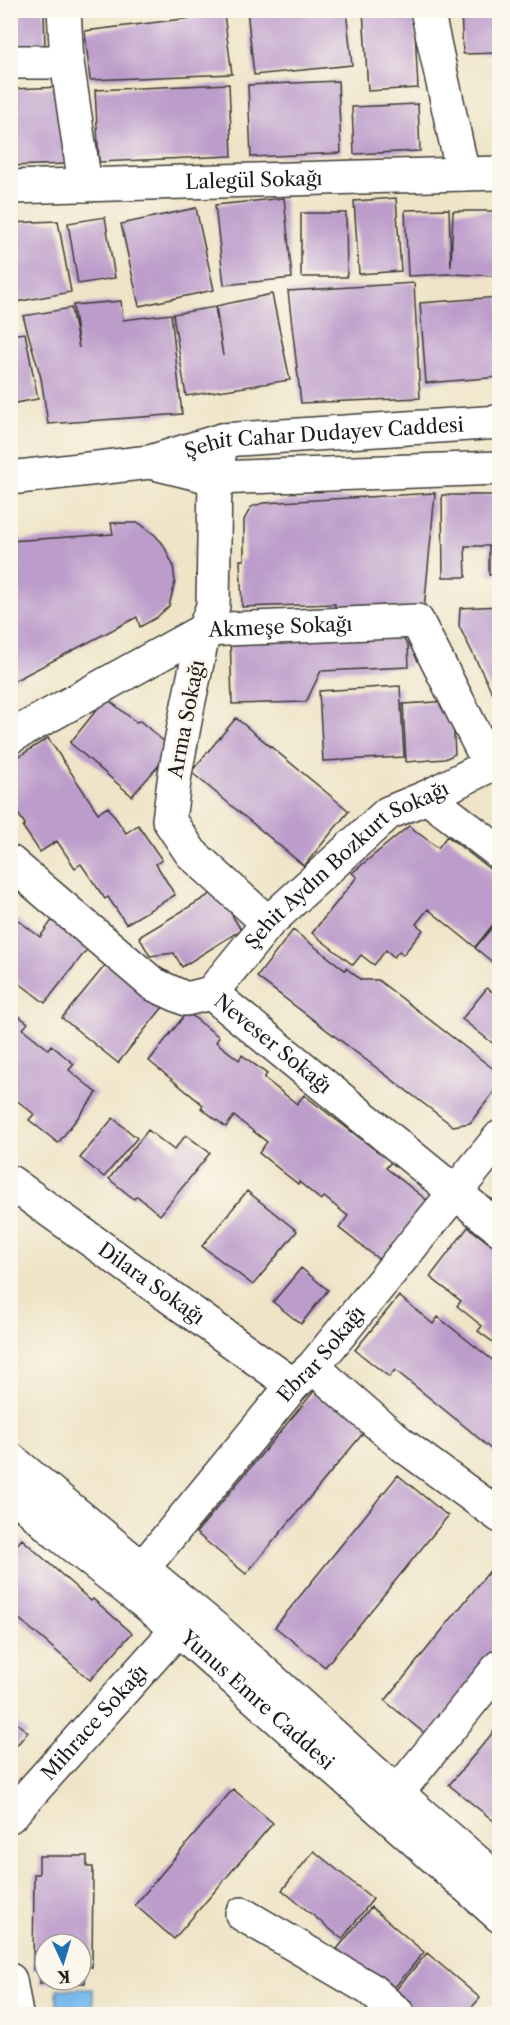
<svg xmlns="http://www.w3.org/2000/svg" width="510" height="2025" viewBox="0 0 510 2025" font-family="'Libre Caslon Text',serif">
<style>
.water{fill:#77b9ec;stroke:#4a6a84;stroke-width:1.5}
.building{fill:#bc9ccb;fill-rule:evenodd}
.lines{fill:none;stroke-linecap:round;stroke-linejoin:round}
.street-casing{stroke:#3c3a36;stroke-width:36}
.secondary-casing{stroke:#3c3a36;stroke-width:36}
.primary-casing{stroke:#3c3a36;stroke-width:36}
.street{stroke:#fff;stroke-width:33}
.secondary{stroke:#fff;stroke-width:33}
.primary{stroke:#fff;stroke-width:33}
.labels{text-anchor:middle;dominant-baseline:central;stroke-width:6;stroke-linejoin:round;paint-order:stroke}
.street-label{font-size:20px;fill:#1c1c1c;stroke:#fbf7ec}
</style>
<rect width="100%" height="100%" fill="#fbf7ec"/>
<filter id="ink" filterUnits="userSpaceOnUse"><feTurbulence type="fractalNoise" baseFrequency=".0167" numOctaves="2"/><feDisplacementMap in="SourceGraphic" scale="12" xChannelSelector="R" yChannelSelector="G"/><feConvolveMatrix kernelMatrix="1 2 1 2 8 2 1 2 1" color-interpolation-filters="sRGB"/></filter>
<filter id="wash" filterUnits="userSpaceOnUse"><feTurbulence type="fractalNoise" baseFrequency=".008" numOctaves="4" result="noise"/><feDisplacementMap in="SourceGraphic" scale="24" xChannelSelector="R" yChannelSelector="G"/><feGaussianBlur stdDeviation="1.35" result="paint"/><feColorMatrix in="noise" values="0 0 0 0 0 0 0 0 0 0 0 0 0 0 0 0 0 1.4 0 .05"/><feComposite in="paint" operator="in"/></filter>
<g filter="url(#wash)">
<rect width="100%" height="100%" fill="#efe4c7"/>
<path class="water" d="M57,1989H93V2014H57Z"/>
<g id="blocks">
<path class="building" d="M10,10H44L45,46L10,48Z
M247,10H346L352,65L254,75Z
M363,10H414L418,88L368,91Z
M461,10H500V53L463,54Z
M224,14L232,74L90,80L85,31Z
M338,81L341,153L251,157L248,85Z
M229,84L232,156L99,162L95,90Z
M64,87L66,164L10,166V89Z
M418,104L420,151L354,154L352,107Z
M284,198L292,278L224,285L215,205Z
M396,198L401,271L359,274L354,201Z
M196,208L214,290L139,306L121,224Z
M449,209L451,267L453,211H500V276L451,274L408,276L405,210Z
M301,213H346L347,277H301Z
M105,217L115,278L78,284L68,223Z
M58,221L71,292L10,303V223Z
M414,283L420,398L301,403L288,291Z
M272,294L290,380L186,396L173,314L215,307L223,356L216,306Z
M500,297V377L426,383L420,303Z
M121,301L123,320L171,314L182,414L48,424L41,378L23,316L71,308L79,348L73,305Z
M25,333L38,399L10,404V335Z
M435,493L424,610H335V604L242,607L240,560H244V520L251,507L263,503Z
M442,495H500V575H489V546H465L466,577H443Z
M111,523H139L155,535L163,544L173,565L175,582L169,606L156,618L140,627L137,617L10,683V541L113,534Z
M500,606V708L459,626L460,608Z
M230,632H398L408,645L409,667L321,671L306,702L232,704Z
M400,686L404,757L323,761L319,691Z
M106,698L136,722L140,721L173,749L132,796L70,743Z
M452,701L455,754L445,759L406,762L403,704Z
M236,718L349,811L304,866L191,772Z
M48,738L98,813L108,807L126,833L138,825L162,860L156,864L175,895L126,924L108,897L105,899L81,864L75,868L57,841L40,852L23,827L25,824L10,802V762Z
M409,826L438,848L447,836L500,877V916L475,947L428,909L416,924L423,930L403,955L399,951L394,957L386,950L374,965L361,955L353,965L312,933L357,877L352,873Z
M217,890L241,930L182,967L174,953L150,956L139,937Z
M10,914L40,937L53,919L89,947L45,1003L10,976Z
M500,918V959L495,964L475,948Z
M293,930L345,970L346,968L361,980H378L500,1074V1084L470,1123L453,1126L257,977Z
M107,963L163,1007L118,1063L62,1018Z
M487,988L500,998V1049L462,1019Z
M10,1010L28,1023L23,1029L48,1049L51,1045L74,1064L69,1070L97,1093L58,1143L29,1120L34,1114L10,1095Z
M187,1012L219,1037L216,1042L239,1060L242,1055L267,1074L264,1078L297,1104L304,1095L391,1162L386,1168L428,1201L381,1261L339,1228L348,1216L324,1197L321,1200L299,1182L298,1184L259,1153L267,1142L234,1116L226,1127L201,1108L203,1105L149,1061Z
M113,1118L137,1138L104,1177L80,1158Z
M148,1130L174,1150L186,1135L210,1153L160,1215L137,1196L134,1199L109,1179Z
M247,1191L297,1231L253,1285L202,1246Z
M468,1227L499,1251L497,1253L500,1255V1347L478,1331L482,1326L457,1306L461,1301L430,1277Z
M301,1268L328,1290L301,1324L273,1302Z
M399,1296L433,1324L438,1317L500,1366V1459L492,1453L493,1451L468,1429L395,1370L389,1377L355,1350Z
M320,1384L370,1425L246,1574L196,1533Z
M398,1475L448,1516L325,1667L275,1627Z
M22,1539L91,1601L93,1599L132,1633L90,1680L10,1611V1552Z
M492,1568L500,1574V1650L429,1737L385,1701Z
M10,1718L28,1732L10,1753Z
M500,1724V1826L449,1785Z
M233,1789L273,1823L174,1939L135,1905Z
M314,1851L373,1899L342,1939L282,1890Z
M39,1856H87V1867H93L92,1967H85V1983H40V1970H33L34,1874H39ZM45,1944H81V1980H45Z
M371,1907L424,1952L390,1993L337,1949Z
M427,1953L480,1998L466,2014H418L393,1993Z
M228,2011V2014H192V2013Z"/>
</g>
</g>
<g filter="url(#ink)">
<use href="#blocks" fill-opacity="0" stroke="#3c3a36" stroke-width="1.5"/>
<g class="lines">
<defs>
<g id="street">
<path d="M64,10L67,62"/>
<path d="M427,10L463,174"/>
<path d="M10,62H67L85,185"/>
<path id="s1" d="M10,187L500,173"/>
<path d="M222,440L215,478L213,606L204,630L188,705L175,774L169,820L191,853L268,923"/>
<path id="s2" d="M10,737L204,630L417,621L490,765"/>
<path d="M427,797L500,853"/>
<path id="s3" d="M10,862L153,984L186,999L211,993L500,1229"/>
<path id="s4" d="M211,993L268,923L388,813L427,797L500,760"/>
<path id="s5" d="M10,1182L293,1385"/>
<path d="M313,1367L400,1443L500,1516"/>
<path id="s6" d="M142,1569L293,1385L313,1367L500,1137"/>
<path d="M397,1793L500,1666"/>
<path id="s7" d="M10,1816L178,1629"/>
<path d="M242,1914L370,1989L398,2014"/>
<path d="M10,1980L16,2014"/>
</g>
<g id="secondary">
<path d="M10,1459L218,1631L397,1793L500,1882"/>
<path id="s8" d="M10,1491L57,1533L178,1629L500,1916"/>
</g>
<g id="primary">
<path d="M150,462L215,478L500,468"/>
<path id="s9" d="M10,478L150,462L222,440L500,422"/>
</g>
</defs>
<use href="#street" class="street-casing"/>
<use href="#secondary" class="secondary-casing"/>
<use href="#primary" class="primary-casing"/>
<use href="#street" class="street"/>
<use href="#secondary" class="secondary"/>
<use href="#primary" class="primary"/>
</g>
</g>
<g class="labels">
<g class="street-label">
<text stroke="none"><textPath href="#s1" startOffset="244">Lalegül Sokağı</textPath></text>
<text stroke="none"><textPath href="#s9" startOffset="318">Şehit Cahar Dudayev Caddesi</textPath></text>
<text stroke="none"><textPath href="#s2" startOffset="298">Akmeşe Sokağı</textPath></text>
<text transform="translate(186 719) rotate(-79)">Arma Sokağı</text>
<text stroke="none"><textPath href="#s4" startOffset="189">Şehit Aydın Bozkurt Sokağı</textPath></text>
<text stroke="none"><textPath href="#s3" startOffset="330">Neveser Sokağı</textPath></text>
<text stroke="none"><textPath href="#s5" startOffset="174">Dilara Sokağı</textPath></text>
<text stroke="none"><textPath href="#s6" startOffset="280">Ebrar Sokağı</textPath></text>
<text stroke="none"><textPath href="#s8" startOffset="324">Yunus Emre Caddesi</textPath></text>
<text stroke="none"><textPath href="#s7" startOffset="126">Mihrace Sokağı</textPath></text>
</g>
</g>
<rect width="510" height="2025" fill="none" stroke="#fbf7ec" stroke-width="36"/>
<g transform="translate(63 1962) rotate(176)"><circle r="28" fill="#fbf7ec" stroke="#a29f99" stroke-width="1.5"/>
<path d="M0-4.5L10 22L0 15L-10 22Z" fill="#1f6fb2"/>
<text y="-9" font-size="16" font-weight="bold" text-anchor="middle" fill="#1c1c1c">K</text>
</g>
</svg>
